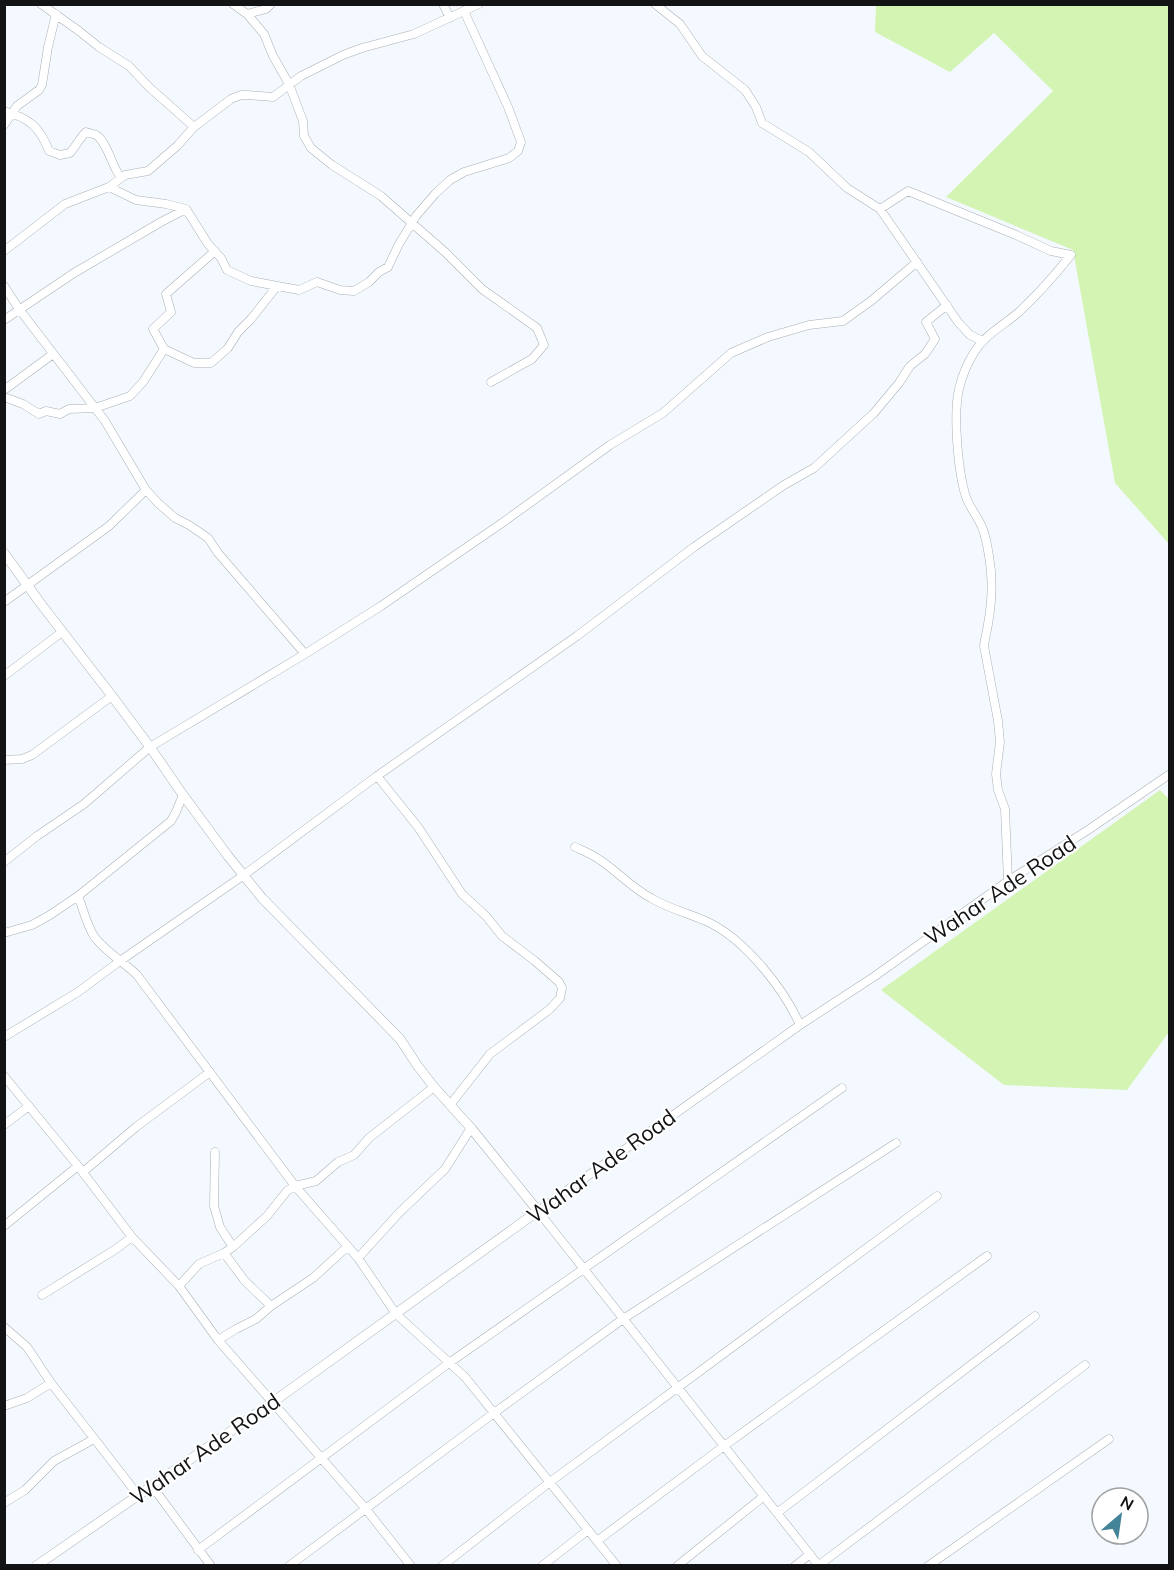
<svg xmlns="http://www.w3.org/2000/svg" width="1174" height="1570" viewBox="0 0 1174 1570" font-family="Mulish,sans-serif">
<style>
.green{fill:#d4f4b3}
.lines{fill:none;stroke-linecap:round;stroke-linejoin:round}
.minor-casing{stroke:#a9afb4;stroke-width:9}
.tertiary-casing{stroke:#a9afb4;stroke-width:10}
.minor{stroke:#fff;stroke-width:8}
.tertiary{stroke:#fff;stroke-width:9}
.labels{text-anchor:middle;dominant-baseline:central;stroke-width:4.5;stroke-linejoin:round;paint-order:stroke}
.street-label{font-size:22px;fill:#111315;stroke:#fff}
</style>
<rect width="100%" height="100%" fill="#f3f9ff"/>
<path class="green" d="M876,5H1169V544L1115,483L1073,250L946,197L1053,91L994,33L950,72L875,32Z
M1160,790L1170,800L1169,1032L1127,1090L1004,1085L881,990Z"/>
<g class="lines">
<defs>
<path id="minor" d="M41,4L79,31L99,47L129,66L149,87L194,127
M233,4L247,14L264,34L273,56L289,84L303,121L304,136L311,148L332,165L381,196L445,252L482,289L537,328L544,345L532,359L491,382
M443,4L450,18
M655,4L680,24L702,56L745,90L756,107L762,123L809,152L847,188L880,209L958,322L970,335L983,341
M247,14L266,9L271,4
M4,111C29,118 40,127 49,151L60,155L70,153C76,146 79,139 86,132C88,133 95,134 96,135C107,141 112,167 121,178
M4,125L17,106L39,90L42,85L48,47L56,14
M109,187L136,200L166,204L186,209L208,244L221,258L227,270L251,281L299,290L317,282L340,290L354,291L369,282L379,272L388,267L399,244L416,216L435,194L450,180L464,172L509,158L518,151L521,142L508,107L464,11
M880,209L908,191L1016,235L1051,251L1071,255C1055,275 1038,294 1019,312C1004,325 986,334 975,351C968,362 962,376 959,389C953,415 958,472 966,497C969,506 975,513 979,521C985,531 987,544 989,556C993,578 992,602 988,624C987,631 985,638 984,646L998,721L1000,742L996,774L998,790L1005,809L1008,881
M4,251L65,204L109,187L125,175L148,171L177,146L194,127L231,99L241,95H248L273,97L301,76L343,55L362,48L414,34L479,4
M4,286L19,309L105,421L146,490L158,503L175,518L189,525L208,538L218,553L305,654
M4,320L74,273L161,222L186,209
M164,349L194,363H211L228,348L238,332L251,319L277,286
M4,390L53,354
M4,399L7,398L23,404L39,414L46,411L60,414L69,409L95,408L130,396L143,382L164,349L153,329L171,312L166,294L215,251
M4,602L109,526L146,490
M4,676L62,632
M4,760L22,759L32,755L112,696
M377,776L418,827L462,894L486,916L502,936L535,961L559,982L562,988L560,998L550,1009L490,1054L450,1105
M575,847C584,851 592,854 600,860C618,872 632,888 651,898C669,909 691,914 710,923C746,941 784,989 800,1025
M4,862L37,836L84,804L150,747L305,654L381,606L502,523L610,445L663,413L731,353L768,337L809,325L843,321L871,301L917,262
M78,896C83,908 87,926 94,936C103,950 125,963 137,975L295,1186L358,1258L396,1314L465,1377L617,1566
M4,933L32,925L50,915L78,896L171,821L176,812L183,795
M4,1037L78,992L120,961L244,875L377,776L577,636L694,547L784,485L814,468L874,413L899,383L910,366L925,354L935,339L926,322L947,305
M4,1076L78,1166L132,1237L179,1286L218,1340L365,1508L411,1566
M4,1125L29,1106
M215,1152L214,1206L220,1227L233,1247
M83,1172L136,1127L210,1072
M4,1226L78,1166
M224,1253L245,1281L271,1306
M358,1258L399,1213L445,1169L471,1128
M179,1286L199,1264L224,1253L233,1247L267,1216L287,1191L295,1186L316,1181L338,1162L354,1155L369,1138L434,1087
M42,1295L116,1249L132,1237
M4,1327L27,1347L51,1383L138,1495
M218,1340L236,1329L256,1319L271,1306L313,1278L348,1246
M4,1406L27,1398L51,1383
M152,1486L211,1566
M4,1503L25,1490L54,1461L94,1439
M777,1513L1035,1316
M597,1541L724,1446L987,1256
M198,1550L449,1363L842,1088
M819,1565L1085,1365
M289,1566L494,1413L623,1319L896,1143
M442,1566L550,1482L937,1196
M542,1566L588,1530
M677,1566L764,1496
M795,1566L810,1554
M819,1566L538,1211L800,1025L875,976L1008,881L1088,830L1170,774
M928,1566L1109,1439"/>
<path id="tertiary" d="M4,553L41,604L112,696L150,747L183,795L228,856L262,898L400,1039L417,1065L434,1087L471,1128L538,1211L273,1402L36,1566"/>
</defs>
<use href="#minor" class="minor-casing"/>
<use href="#tertiary" class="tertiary-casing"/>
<use href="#minor" class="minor"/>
<use href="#tertiary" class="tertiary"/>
</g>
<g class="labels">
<g class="street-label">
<text transform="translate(1000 890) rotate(-34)">Wahar Ade Road</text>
<text transform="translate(601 1166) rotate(-36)">Wahar Ade Road</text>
<text transform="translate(205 1449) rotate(-35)">Wahar Ade Road</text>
</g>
</g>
<rect width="1174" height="1570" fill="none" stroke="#111315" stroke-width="12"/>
<g transform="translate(1120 1516) rotate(29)"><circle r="28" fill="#ffffff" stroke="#a0a1a1" stroke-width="1.5"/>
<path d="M0-4.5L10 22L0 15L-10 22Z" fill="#448498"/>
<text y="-9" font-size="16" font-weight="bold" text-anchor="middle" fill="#111315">N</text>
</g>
</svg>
